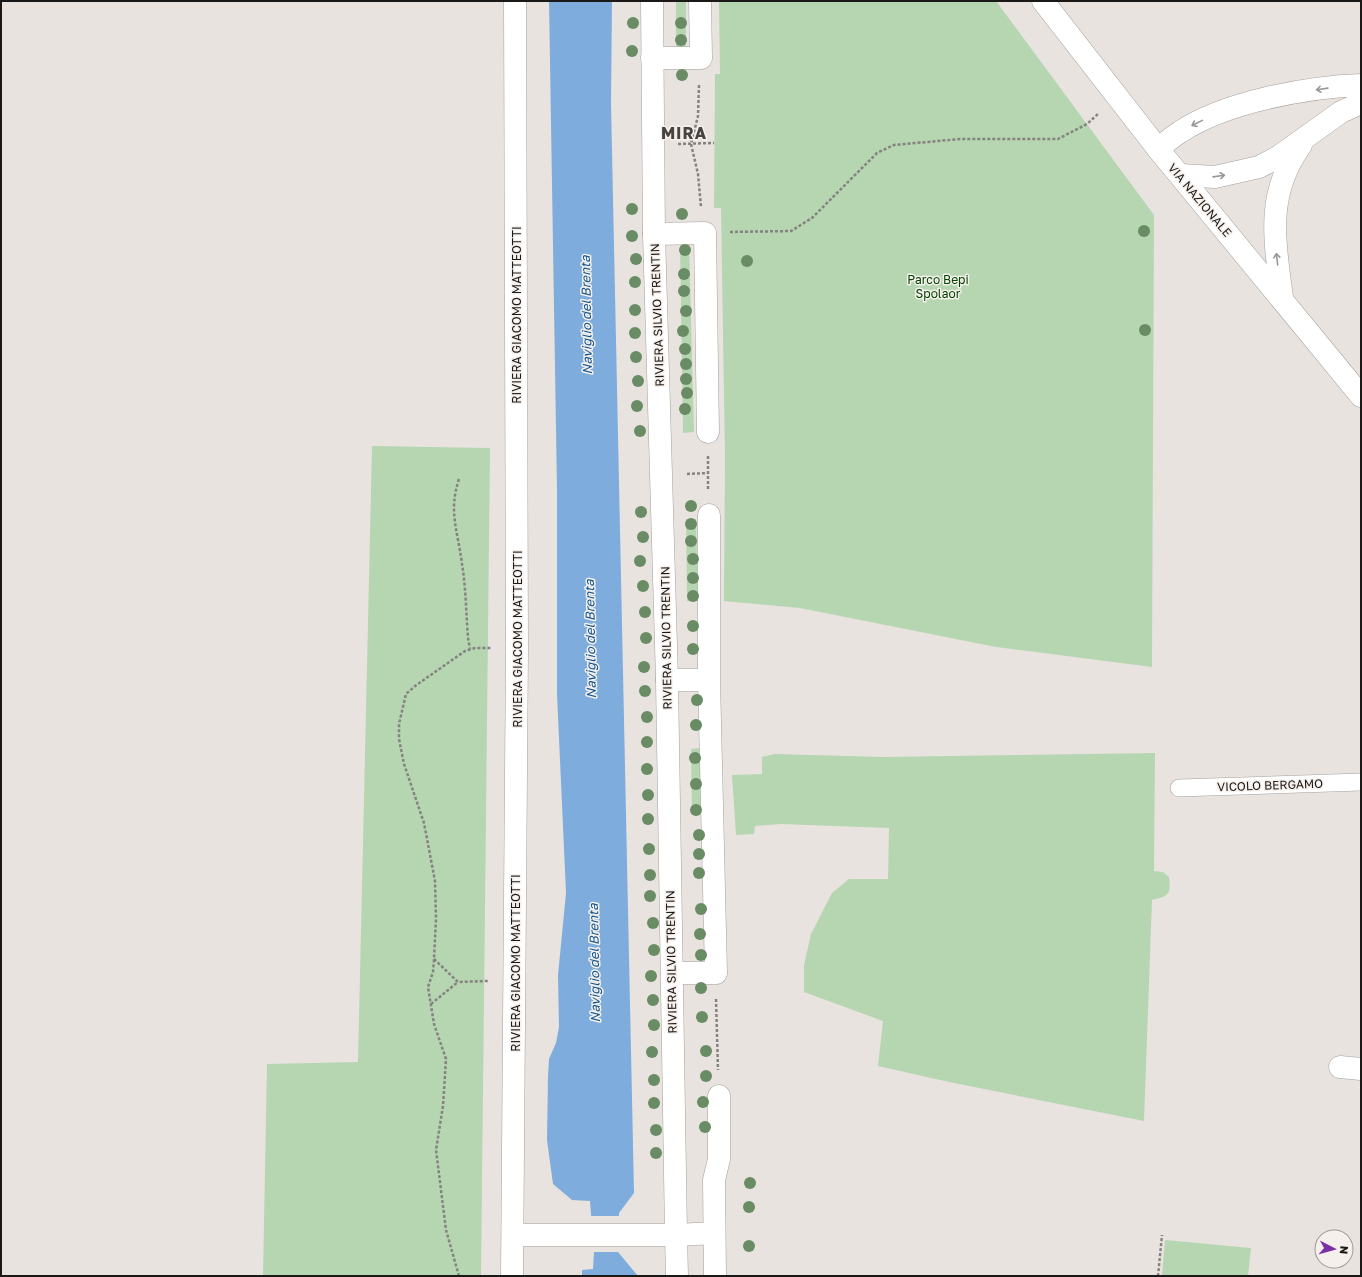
<svg xmlns="http://www.w3.org/2000/svg" width="1362" height="1277" viewBox="0 0 1362 1277" font-family="'Golos Text',sans-serif">
<style>
.green{fill:#b5d6b1}
.water{fill:#7eaddd}
.pier{fill:#e9e3df}
.lines{fill:none;stroke-linecap:round;stroke-linejoin:round}
.lane-casing{stroke:#a5a09c;stroke-width:18}
.street-casing{stroke:#a5a09c;stroke-width:23}
.secondary-casing{stroke:#a5a09c;stroke-width:23}
.primary-casing{stroke:#a5a09c;stroke-width:23}
.path{stroke:#868280;stroke-width:2.5;stroke-dasharray:3 2;stroke-linecap:butt}
.lane{stroke:#fff;stroke-width:17}
.street{stroke:#fff;stroke-width:22}
.secondary{stroke:#fff;stroke-width:22}
.primary{stroke:#fff;stroke-width:22}
.tree{fill:#698c64}
.oneway{stroke:#989897}
.labels{text-anchor:middle;dominant-baseline:central;stroke-width:3;stroke-linejoin:round;paint-order:stroke}
.street-label{font-size:12px;fill:#1b1918;stroke:#f6f0ec}
.park-label{font-size:12px;fill:#040;stroke:#f6f0ec}
.water-label{font-size:13px;font-style:italic;fill:#125791;stroke:#f6f0ec}
.district-label{font-size:16px;font-weight:bold;letter-spacing:1px;fill:#474340;stroke:#f6f0ec}
</style>
<rect width="100%" height="100%" fill="#e9e3df"/>
<path class="green" d="M676,1H686V47H676Z
M719,1H996L1154,215L1152,667L996,647L800,608L724,601L725,458L721,208H714L715,74H720Z
M680,242H689L694,432L683,433Z
M372,446L490,448L481,1276H263L267,1064L358,1062Z
M686,519H696L698,601H687Z
M700,748L702,813H692L691,749Z
M1155,753L1154,871L1163,872L1169,877C1171,895 1169,896 1152,900L1144,1121L949,1082L878,1066L883,1021L804,992V965L811,934L832,893L849,879H888L889,828L781,824L755,826L754,834L736,835L732,775L762,774V757L775,754L883,757Z
M1165,1240L1251,1248L1248,1276H1162Z"/>
<path class="water" d="M549,1H612L611,103L634,1193L619,1213L618,1252L638,1276H582V1270L593,1269L594,1252L590,1201L572,1200L553,1184L547,1140L548,1076L549,1059L556,1043L559,1027L558,975L566,893L557,694V490Z"/>
<path class="pier" d="M590,1216H621V1252H592Z"/>
<g class="lines">
<defs>
<path id="lane" d="M1179,788L1361,782"/>
<path id="street" d="M652,58H701L700,1
M654,234L705,233L708,432
M667,680H709
M672,973H716L709,680V515
M1340,1067L1361,1069
M677,1276L676,1235L714,1233
M715,1276L714,1180L719,1159V1096"/>
<path id="secondary" d="M1158,149C1165,143 1172,137 1180,132C1225,102 1307,87 1361,85
M1180,175L1215,177L1259,167L1278,157L1341,112L1361,103
M1282,298C1275,241 1265,195 1301,145
M513,1235H676L667,680L654,234L652,1
M512,1276L517,648L515,1"/>
<path id="primary" d="M1043,1L1158,149L1361,396"/>
</defs>
<use href="#lane" class="lane-casing"/>
<use href="#street" class="street-casing"/>
<use href="#secondary" class="secondary-casing"/>
<use href="#primary" class="primary-casing"/>
<path class="path" d="M699,85L698,116L691,144L698,174L701,207
M678,144L714,143
M730,232L791,231L812,218L877,153L894,145L960,139H1058L1087,124L1098,114
M708,456V489
M687,474L708,473
M459,479C448,512 458,531 462,564C466,588 466,613 468,638L470,649
M434,959L458,982L488,981
M716,999L718,1070
M431,1004L458,982
M459,1276L446,1230L436,1150L443,1106L446,1059L434,1024L428,987L433,972L434,959L436,919L435,881L424,823L404,764L399,739V724L406,694L415,686L465,651L475,648H491
M1158,1276L1162,1235"/>
<use href="#lane" class="lane"/>
<use href="#street" class="street"/>
<use href="#secondary" class="secondary"/>
<use href="#primary" class="primary"/>
</g>
<g class="tree">
<circle cx="633" cy="23" r="6"/>
<circle cx="681" cy="23" r="6"/>
<circle cx="681" cy="40" r="6"/>
<circle cx="632" cy="51" r="6"/>
<circle cx="682" cy="75" r="6"/>
<circle cx="632" cy="209" r="6"/>
<circle cx="682" cy="214" r="6"/>
<circle cx="1144" cy="231" r="6"/>
<circle cx="632" cy="236" r="6"/>
<circle cx="685" cy="250" r="6"/>
<circle cx="636" cy="259" r="6"/>
<circle cx="747" cy="261" r="6"/>
<circle cx="684" cy="274" r="6"/>
<circle cx="635" cy="282" r="6"/>
<circle cx="684" cy="291" r="6"/>
<circle cx="635" cy="310" r="6"/>
<circle cx="686" cy="311" r="6"/>
<circle cx="1145" cy="330" r="6"/>
<circle cx="683" cy="331" r="6"/>
<circle cx="635" cy="333" r="6"/>
<circle cx="685" cy="349" r="6"/>
<circle cx="636" cy="357" r="6"/>
<circle cx="686" cy="364" r="6"/>
<circle cx="686" cy="379" r="6"/>
<circle cx="638" cy="381" r="6"/>
<circle cx="687" cy="393" r="6"/>
<circle cx="637" cy="406" r="6"/>
<circle cx="685" cy="409" r="6"/>
<circle cx="640" cy="431" r="6"/>
<circle cx="691" cy="506" r="6"/>
<circle cx="641" cy="512" r="6"/>
<circle cx="691" cy="524" r="6"/>
<circle cx="643" cy="537" r="6"/>
<circle cx="691" cy="541" r="6"/>
<circle cx="693" cy="559" r="6"/>
<circle cx="640" cy="561" r="6"/>
<circle cx="693" cy="578" r="6"/>
<circle cx="643" cy="586" r="6"/>
<circle cx="693" cy="596" r="6"/>
<circle cx="645" cy="612" r="6"/>
<circle cx="693" cy="626" r="6"/>
<circle cx="646" cy="638" r="6"/>
<circle cx="693" cy="649" r="6"/>
<circle cx="644" cy="667" r="6"/>
<circle cx="645" cy="691" r="6"/>
<circle cx="697" cy="700" r="6"/>
<circle cx="647" cy="717" r="6"/>
<circle cx="696" cy="725" r="6"/>
<circle cx="647" cy="742" r="6"/>
<circle cx="695" cy="758" r="6"/>
<circle cx="647" cy="769" r="6"/>
<circle cx="696" cy="784" r="6"/>
<circle cx="648" cy="795" r="6"/>
<circle cx="696" cy="810" r="6"/>
<circle cx="648" cy="819" r="6"/>
<circle cx="699" cy="835" r="6"/>
<circle cx="649" cy="849" r="6"/>
<circle cx="699" cy="854" r="6"/>
<circle cx="699" cy="873" r="6"/>
<circle cx="650" cy="875" r="6"/>
<circle cx="650" cy="896" r="6"/>
<circle cx="701" cy="909" r="6"/>
<circle cx="653" cy="923" r="6"/>
<circle cx="700" cy="934" r="6"/>
<circle cx="654" cy="950" r="6"/>
<circle cx="701" cy="955" r="6"/>
<circle cx="651" cy="976" r="6"/>
<circle cx="701" cy="988" r="6"/>
<circle cx="653" cy="1000" r="6"/>
<circle cx="702" cy="1017" r="6"/>
<circle cx="654" cy="1025" r="6"/>
<circle cx="706" cy="1051" r="6"/>
<circle cx="652" cy="1052" r="6"/>
<circle cx="706" cy="1076" r="6"/>
<circle cx="654" cy="1080" r="6"/>
<circle cx="703" cy="1102" r="6"/>
<circle cx="654" cy="1103" r="6"/>
<circle cx="705" cy="1127" r="6"/>
<circle cx="656" cy="1130" r="6"/>
<circle cx="656" cy="1153" r="6"/>
<circle cx="750" cy="1183" r="6"/>
<circle cx="749" cy="1207" r="6"/>
<circle cx="749" cy="1246" r="6"/>
</g>
<defs><path id="oneway-shaft" d="M-6 0H5M1.5-3L5.5 0L1.5 3" fill="none" stroke-width="1.6" stroke-linecap="round" stroke-linejoin="round"/></defs>
<g class="oneway">
<use href="#oneway-shaft" transform="translate(1322 89) rotate(172)"/>
<use href="#oneway-shaft" transform="translate(1197 123) rotate(154)"/>
<use href="#oneway-shaft" transform="translate(1219 176) rotate(-8)"/>
<use href="#oneway-shaft" transform="translate(1277 259) rotate(-97)"/>
</g>
<g class="labels">
<g class="street-label">
<text transform="translate(1200 200) rotate(50)">VIA NAZIONALE</text>
<text transform="translate(516 315) rotate(-90)">RIVIERA GIACOMO MATTEOTTI</text>
<text transform="translate(657 315) rotate(-92)">RIVIERA SILVIO TRENTIN</text>
<text transform="translate(666 638) rotate(-91)">RIVIERA SILVIO TRENTIN</text>
<text transform="translate(517 639) rotate(-90)">RIVIERA GIACOMO MATTEOTTI</text>
<text transform="translate(1270 785) rotate(-2)">VICOLO BERGAMO</text>
<text transform="translate(671 962) rotate(-91)">RIVIERA SILVIO TRENTIN</text>
<text transform="translate(515 963) rotate(-90)">RIVIERA GIACOMO MATTEOTTI</text>
</g>
<g class="park-label">
<text x="938" y="279">Parco Bepi<tspan x="938" dy="14">Spolaor</tspan></text>
</g>
<g class="water-label">
<text transform="translate(586 315) rotate(-91)">Naviglio del Brenta</text>
<text transform="translate(590 639) rotate(-91)">Naviglio del Brenta</text>
<text transform="translate(594 963) rotate(-91)">Naviglio del Brenta</text>
</g>
<g class="district-label">
<text x="684" y="133">MIRA</text>
</g>
</g>
<rect width="1362" height="1277" fill="none" stroke="#1b1918" stroke-width="4"/>
<g transform="translate(1334 1249) rotate(96)"><circle r="19" fill="#f6f0ec" stroke="#9e9a97"/>
<path d="M0-3L7 15L0 10L-7 15Z" fill="#7c31a3"/>
<text y="-6" font-size="11" font-weight="bold" text-anchor="middle" fill="#1b1918">N</text>
</g>
</svg>
